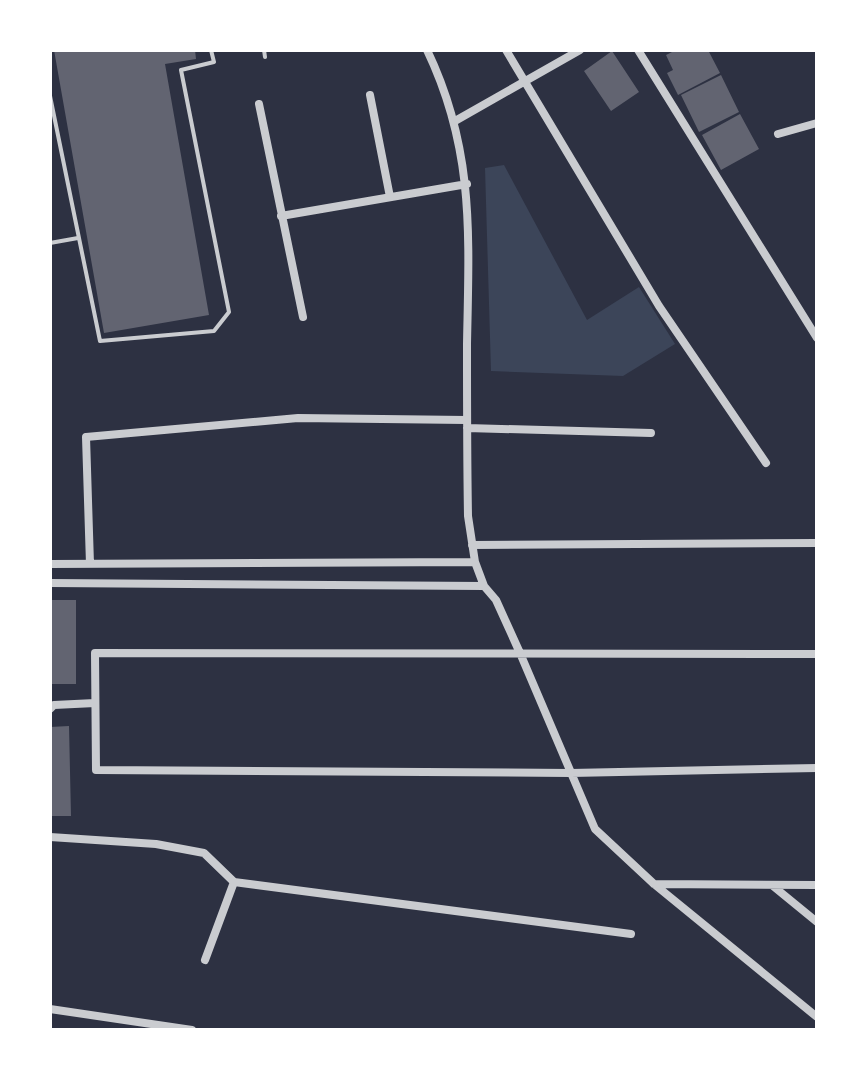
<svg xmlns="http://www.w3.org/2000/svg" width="867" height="1080" viewBox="0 0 867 1080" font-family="'IBM Plex Sans',sans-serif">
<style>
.green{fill:#3c4559}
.building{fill:#626471}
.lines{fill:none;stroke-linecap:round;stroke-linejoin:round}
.service{stroke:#caccd0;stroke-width:4}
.minor{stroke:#caccd0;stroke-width:8}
</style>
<rect width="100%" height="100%" fill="#2d3142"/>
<path class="green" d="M504,165L587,320L639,287L675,344L623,376L491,371L485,168Z"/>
<path class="building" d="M54,50H195L196,59L165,64L209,315L104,333Z
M676,50H708L720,73L678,95L667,73L673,70L666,55Z
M612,51L639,92L611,111L584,71Z
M721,75L739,112L699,132L681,95Z
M740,114L759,149L721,170L702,135Z
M50,600H76V684H50Z
M69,726L71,816H50V727Z"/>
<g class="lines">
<path class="service" d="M264,50L265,57
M50,96L100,341L214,331L229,312L181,70L214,62L211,50
M50,243L78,238"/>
<path class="minor" d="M427,50C475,150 469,236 467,344C467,401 467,459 468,516L475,562L484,586L496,600L520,653L595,829L654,884L817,1017
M506,50L659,306L766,463
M638,50L817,338
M370,95L390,197
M259,104L303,317
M455,121L580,50
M778,134L817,123
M281,216L467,184
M467,428L651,433
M472,545L817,543
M50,564L475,562
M90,564L86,437L298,418L466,420
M50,583L484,586
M817,654L95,653L96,770L571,773L817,768
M50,709L54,705L95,703
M50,837L156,844L204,853L234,882L631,934
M654,884L817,885
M773,886L817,922
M205,960L234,882
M50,1009L192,1030"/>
</g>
<rect width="867" height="1080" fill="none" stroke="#ffffff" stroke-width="104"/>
</svg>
